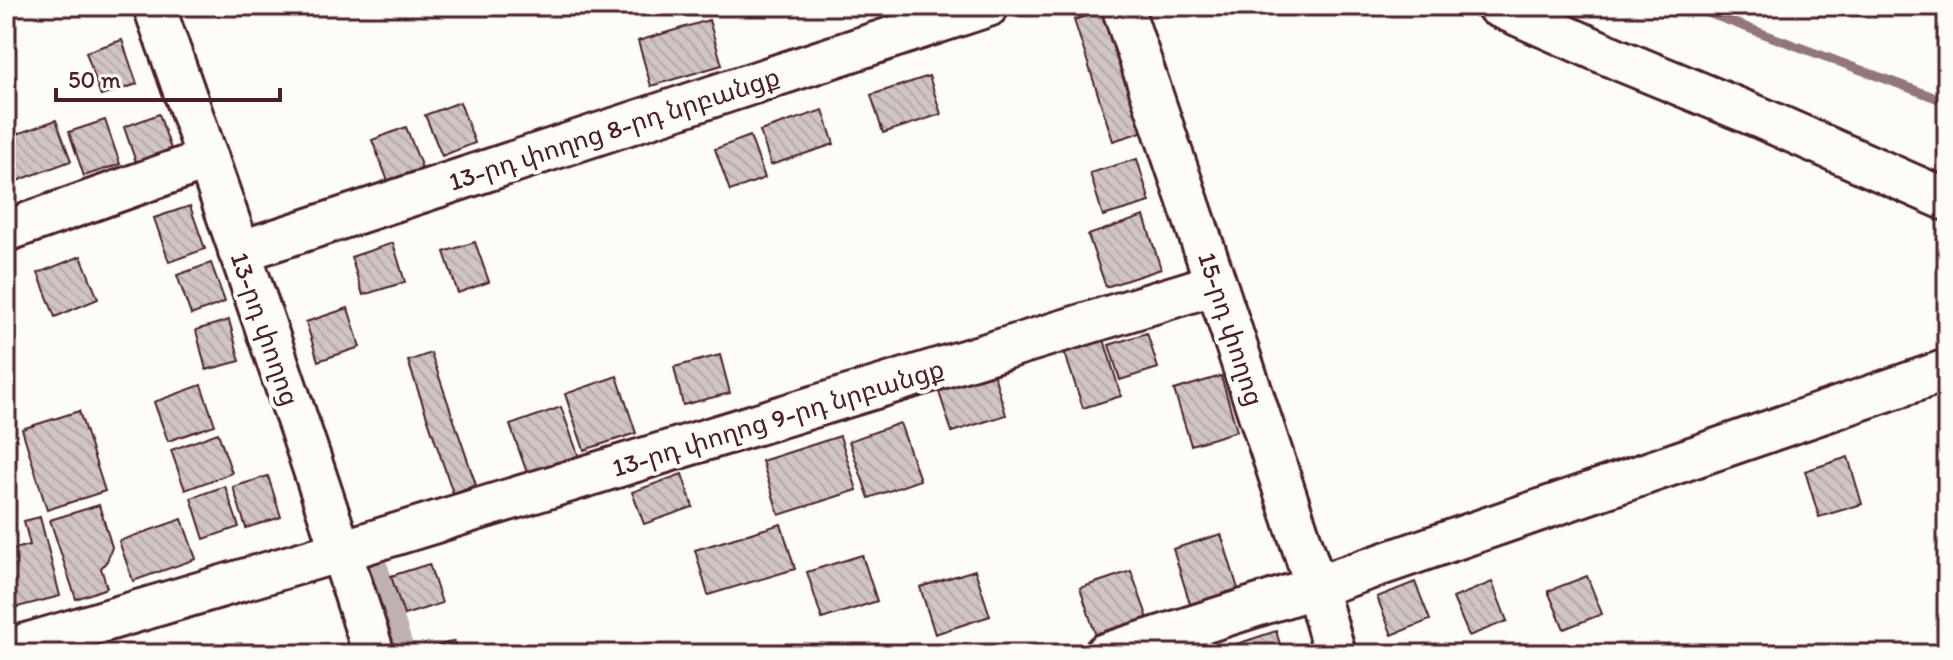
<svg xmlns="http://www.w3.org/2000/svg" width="1953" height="660" viewBox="0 0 1953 660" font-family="Itim,'Noto Sans Armenian',sans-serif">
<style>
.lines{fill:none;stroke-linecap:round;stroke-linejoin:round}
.stream{stroke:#91777b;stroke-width:9}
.canal{stroke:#c0b1b1;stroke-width:32}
.building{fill:url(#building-back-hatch);stroke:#4a1f2b;stroke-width:2}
.minor-casing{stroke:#4a1f2b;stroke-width:46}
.minor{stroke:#fdfcf7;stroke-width:40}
.labels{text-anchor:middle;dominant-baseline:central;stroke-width:8;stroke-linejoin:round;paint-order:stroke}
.street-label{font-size:26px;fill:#4a1f2b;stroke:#fdfcf7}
</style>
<defs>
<pattern id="building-back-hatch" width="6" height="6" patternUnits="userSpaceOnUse" patternTransform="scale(2)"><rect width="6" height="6" fill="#d0c5c4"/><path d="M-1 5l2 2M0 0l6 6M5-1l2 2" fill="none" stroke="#b4a9a9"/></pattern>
</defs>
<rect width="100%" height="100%" fill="#fdfcf7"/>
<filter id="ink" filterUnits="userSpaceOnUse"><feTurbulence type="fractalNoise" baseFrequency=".0125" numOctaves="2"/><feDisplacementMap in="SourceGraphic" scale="16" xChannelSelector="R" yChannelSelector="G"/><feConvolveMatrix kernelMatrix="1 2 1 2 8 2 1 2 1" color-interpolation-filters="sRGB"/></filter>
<g filter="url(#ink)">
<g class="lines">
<path class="stream" d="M1689,6L1947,102"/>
<path class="canal" d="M373,571L399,654"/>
</g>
<path class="building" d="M1112,7L1151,129L1113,141L1074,20Z
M709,20L722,65L651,86L638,41Z
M122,40L137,84L101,96L86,52Z
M929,76L941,114L883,133L871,95Z
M460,102L475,143L442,156L425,115Z
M823,110L834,144L771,165L760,131Z
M159,114L174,158L139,171L124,127Z
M56,120L71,161L6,185V138Z
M105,120L120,164L84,176L69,132Z
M406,127L422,168L388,181L372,140Z
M750,136L765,178L730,191L715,149Z
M1137,159L1150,202L1103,216L1090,173Z
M190,206L205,249L169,262L154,218Z
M1144,216L1161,269L1106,287L1088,235Z
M475,242L489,282L458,293L444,252Z
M393,243L405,282L363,295L351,257Z
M81,256L98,299L55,317L38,273Z
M211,263L225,302L191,315L177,275Z
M348,308L360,347L318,361L306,322Z
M229,320L240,361L206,370L196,330Z
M1147,333L1158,368L1120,380L1109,345Z
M1103,336L1121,396L1083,408L1063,348Z
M431,353L476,485L453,493L408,361Z
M720,355L730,393L683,405L674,367Z
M992,368L1006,415L952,432L937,386Z
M617,376L636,433L584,450L565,394Z
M1221,376L1237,431L1191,445L1174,390Z
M201,385L215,425L168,441L154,402Z
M561,407L581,463L530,481L510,425Z
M79,411L105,491L47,510L22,429Z
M900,423L920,480L869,498L849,441Z
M218,433L232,473L185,490L171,450Z
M840,436L857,490L779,515L762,461Z
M1848,457L1862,504L1819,517L1805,471Z
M682,474L693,507L644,524L632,492Z
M268,476L281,517L246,528L233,487Z
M225,486L239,527L204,539L191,498Z
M99,505L112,547L107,561L101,568L107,588L76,599L50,520Z
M40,517L60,596L6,610V551L30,545L24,521Z
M182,519L196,559L133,581L119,541Z
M781,524L795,569L708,595L695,550Z
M1221,534L1239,592L1191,607L1173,549Z
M862,555L877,601L822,619L807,572Z
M429,564L442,603L404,615L391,576Z
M975,570L990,616L935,634L920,587Z
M1131,571L1151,627L1099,645L1080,588Z
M1587,576L1602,614L1564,629L1548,591Z
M1415,582L1430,620L1392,635L1377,597Z
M1492,582L1507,621L1469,636L1453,598Z
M1276,631L1283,654H1230L1228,647Z
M454,641L458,654H417L416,653Z"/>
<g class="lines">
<defs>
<path id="minor" d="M154,6C230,221 305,437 374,654
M1122,6L1216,284L1316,587L1335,654
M1497,6L1622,61L1761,118L1947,200
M6,231L208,159
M239,252L988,6
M6,650L341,551L1216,284
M1105,654L1316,587L1947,370"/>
</defs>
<use href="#minor" class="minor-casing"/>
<use href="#minor" class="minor"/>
</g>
</g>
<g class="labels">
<g class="street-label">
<text transform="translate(614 129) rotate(-18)">13-րդ փողոց 8-րդ նրբանցք</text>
<text transform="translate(265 329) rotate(71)">13-րդ փողոց</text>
<text transform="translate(1231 329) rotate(72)">15-րդ փողոց</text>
<text transform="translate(778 418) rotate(-17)">13-րդ փողոց 9-րդ նրբանցք</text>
</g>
</g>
<rect width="1953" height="660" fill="none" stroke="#fdfcf7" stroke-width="32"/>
<rect x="16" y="16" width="1921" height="628" fill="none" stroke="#4a1f2b" stroke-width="3" filter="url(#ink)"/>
<path d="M56 88v12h224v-12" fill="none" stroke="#4a1f2b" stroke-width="4"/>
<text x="68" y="88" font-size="24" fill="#4a1f2b" stroke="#fdfcf7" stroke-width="6" paint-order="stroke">50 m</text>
</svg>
